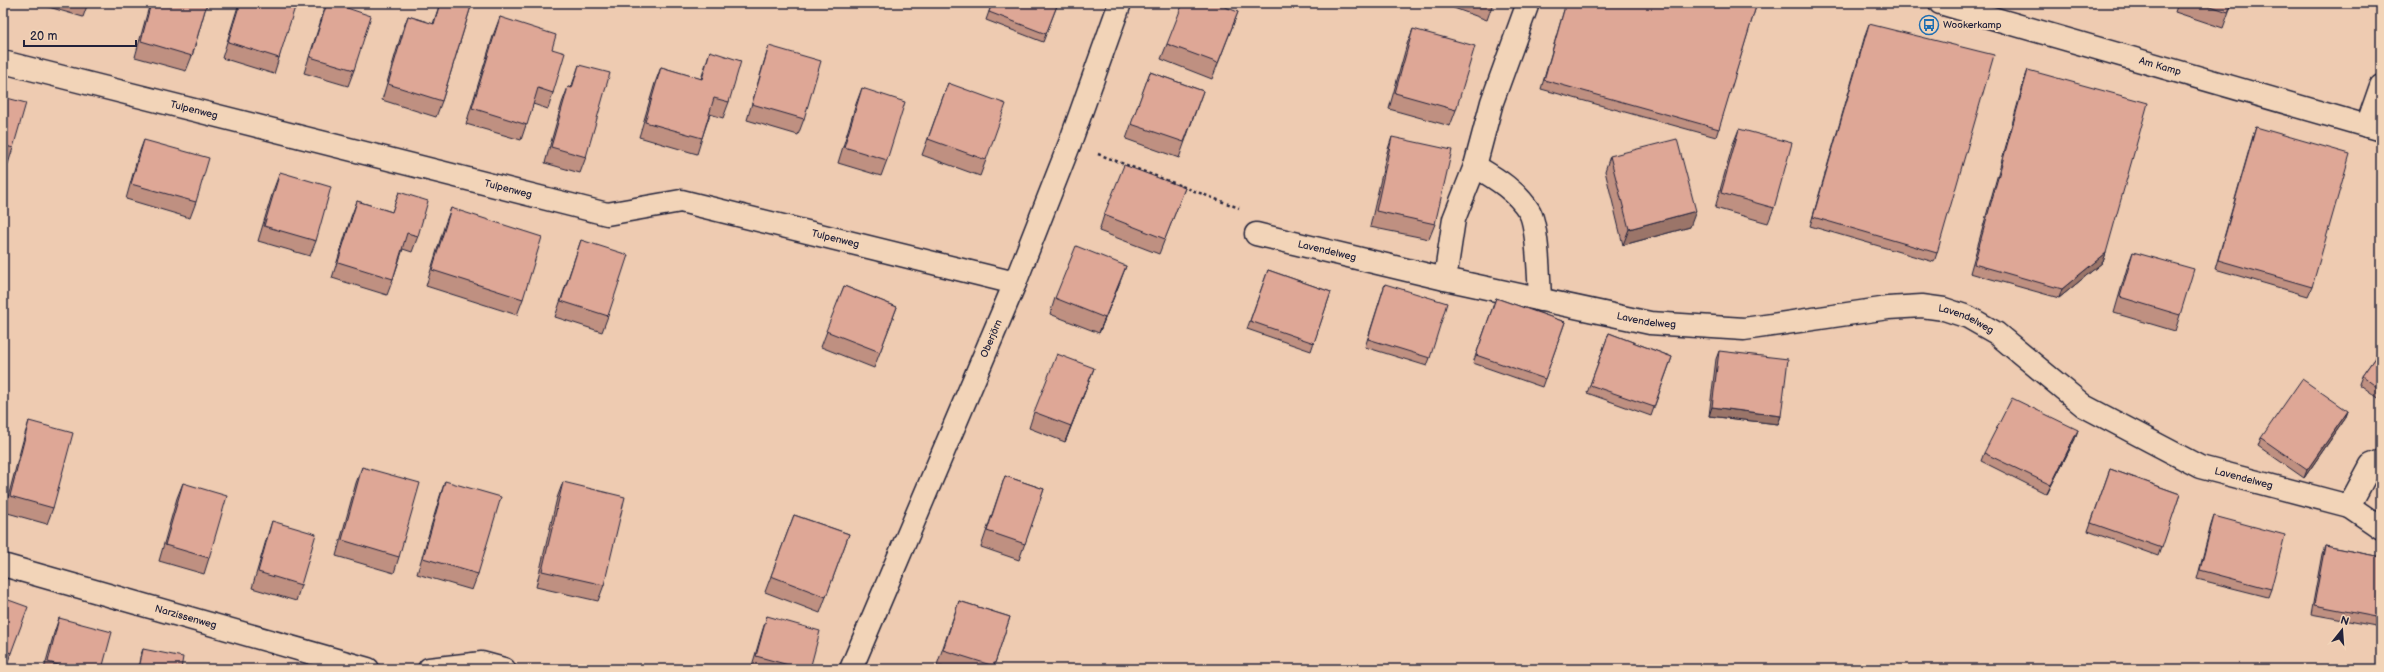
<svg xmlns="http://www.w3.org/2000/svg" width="2384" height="672" viewBox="0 0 2384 672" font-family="'Balsamiq Sans',sans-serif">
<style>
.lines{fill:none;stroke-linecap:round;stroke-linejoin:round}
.minor-casing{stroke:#22223b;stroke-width:25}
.path{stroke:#22223b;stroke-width:2.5;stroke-dasharray:3 3;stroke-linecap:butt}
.minor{stroke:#f2d4b8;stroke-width:22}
.wall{fill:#bf9081;stroke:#22223b}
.shaded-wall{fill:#9b7569;stroke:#22223b}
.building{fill:#dea796;stroke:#22223b}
.labels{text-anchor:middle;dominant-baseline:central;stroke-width:4;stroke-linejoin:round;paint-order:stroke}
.poi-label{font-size:10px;fill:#22223b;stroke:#f2d4b8;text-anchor:start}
.street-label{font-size:10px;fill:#22223b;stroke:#f2d4b8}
</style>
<rect width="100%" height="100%" fill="#eecbb1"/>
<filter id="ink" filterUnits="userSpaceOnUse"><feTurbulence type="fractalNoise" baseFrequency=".025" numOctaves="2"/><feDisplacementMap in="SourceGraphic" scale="8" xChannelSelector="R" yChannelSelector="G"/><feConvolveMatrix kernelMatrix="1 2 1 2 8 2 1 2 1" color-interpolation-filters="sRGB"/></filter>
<g filter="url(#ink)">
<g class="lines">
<defs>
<g id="minor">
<path id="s1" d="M1528,3L1492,102L1475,166L1454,219L1445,279L1650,323L1744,329L1888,308L1922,306L1944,309L1968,317L1996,333L2084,406L2200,467L2349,506L2371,465L2381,461"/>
<path id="s2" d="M1940,3L2381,130"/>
<path id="s3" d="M3,62L607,214L681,201L1015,283"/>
<path d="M2367,126L2381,86"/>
<path d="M1475,166C1495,178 1516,190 1529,211C1538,225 1539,281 1540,300"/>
<path id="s4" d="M1256,234L1445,279"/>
<path d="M2349,506L2381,528"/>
<path id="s5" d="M3,565L368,669"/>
<path d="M429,669L482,663L504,669"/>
<path id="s6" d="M851,669L1015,283L1070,143L1120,3"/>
</g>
</defs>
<use href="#minor" class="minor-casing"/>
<path class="path" d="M1098,154L1239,208"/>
<use href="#minor" class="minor"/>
</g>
<path class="wall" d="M35,3H88L83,17Z
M150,3H207L192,56L186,71L135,57Z
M239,3H292L279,58L274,74L222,58Z
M327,3L354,70L348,86L304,73L322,17Z
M440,3H472L442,101L436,117L382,100L402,32L408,16L433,24Z
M992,3H1058L1043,42L986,20Z
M1440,3H1493L1487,20Z
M1566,3H1757L1716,137L1541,89Z
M2178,3H2232L2223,28L2175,12Z
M1238,12L1212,79L1161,59L1167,44Z
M500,17L552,49L553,93L548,109L533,104L521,140L466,124L494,33Z
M1869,24L1937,253L1934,262L1810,226L1866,32Z
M1413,29L1456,110L1450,126L1389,109L1407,44Z
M769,46L804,119L798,135L747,120L764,62Z
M710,51L729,102L723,118L710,114L702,138L697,154L639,137L655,83L661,67L701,79Z
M579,65L586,157L580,173L545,163L562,103L568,87L571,88Z
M2028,70L2106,253L2103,262L2059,298L1970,273L2025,78Z
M1150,72L1203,91L1179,158L1126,139Z
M948,83L986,160L980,176L922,155Z
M862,88L887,160L881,176L838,163L856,104Z
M3,97L13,148L8,164L3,163Z
M2256,127L2312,287L2308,296L2215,269L2253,136Z
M1739,129L1774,208L1768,223L1715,208L1733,144Z
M1392,137L1435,224L1429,239L1370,227L1387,152Z
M144,140L196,202L190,218L126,199L138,156Z
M1610,156L1690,227L1623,245L1605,171Z
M280,172L316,241L310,256L258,241L274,188Z
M1185,188L1159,254L1099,231L1104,215Z
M399,192L418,236L412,252L403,249L393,279L387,295L332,278L351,217L357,201L392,212Z
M451,208L523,299L517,315L426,286L445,224Z
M581,240L608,316L602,332L555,317Z
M2133,252L2180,315L2175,331L2114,313L2127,268Z
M1268,270L1331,292L1311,351L1247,329Z
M1120,282L1099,333L1050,314L1055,298Z
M1385,284L1430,358L1427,366L1365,347Z
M844,286L897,307L874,368L821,347Z
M1496,298L1565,322L1542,387L1473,363Z
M1609,333L1672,357L1651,416L1587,393Z
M2381,349V400L2359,384L2362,376Z
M1719,351L1781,416L1778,424L1709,416L1716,359Z
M1088,384L1065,442L1029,428L1034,412Z
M2348,411L2345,419L2304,478L2258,446L2261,438Z
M29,421L53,508L47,524L4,512L24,437Z
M2075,439L2047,494L1981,461L1984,453Z
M362,467L399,557L394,573L336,556L356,483Z
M2110,469L2180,494L2158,556L2088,531Z
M1005,476L1044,489L1019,560L981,547Z
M445,481L478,574L472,590L417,574L440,496Z
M563,482L604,585L598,601L536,587L557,498Z
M183,483L209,558L204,574L159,561L177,498Z
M794,515L849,534L820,613L765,592Z
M2214,516L2271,589L2268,597L2197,579L2211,525Z
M272,521L301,585L296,601L252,588L267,537Z
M2325,546L2381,557V627L2311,614L2322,554Z
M3,598L11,653L5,669L3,668Z
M959,601L1010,617L993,669H948L937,665Z
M767,616L810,669H751L762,632Z
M59,618L102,669H44L54,633Z
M143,649L181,669H138L140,657Z"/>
<path class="shaded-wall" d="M1696,211L1690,227L1623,245L1629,229Z
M2106,253L2103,262L2059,298L2062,289Z
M1126,266L1120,282L1099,333L1105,318Z
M1094,368L1088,384L1065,442L1071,426Z
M1712,407L1781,416L1778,424L1709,416Z
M2348,411L2345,419L2304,478L2307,470Z
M2078,430L2075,439L2047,494L2051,485Z"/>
<path class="building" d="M151,3H207L192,56L141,41Z
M240,3H292L296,4L279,58L228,42Z
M327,3H332L371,16L354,70L310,57Z
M440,3H472L442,101L388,84L408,16L434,24Z
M992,3H1058L1046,34L989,12Z
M1183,3H1215L1238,12L1218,63L1167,44Z
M1566,3H1757L1719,129L1544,80Z
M2202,3H2232L2228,12Z
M500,17L556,35L552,49L565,53L553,93L538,88L527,125L472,108Z
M1869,24L1994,55L1937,253L1813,217Z
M1413,29L1475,46L1456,110L1395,93Z
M769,46L821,61L804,119L752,104Z
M710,51L741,61L729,102L714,98L702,138L645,122L661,67L702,79Z
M579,65L610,73L586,157L551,147L568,87L572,88Z
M2028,70L2148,103L2106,253L2062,289L1974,264Z
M1150,72L1203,91L1184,142L1131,124Z
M948,83L1006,104L986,160L928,139Z
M862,88L905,102L887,160L844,147Z
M3,97L26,103L13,148L3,145Z
M2256,127L2350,154L2312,287L2218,260Z
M1739,129L1792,143L1774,208L1721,193Z
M1392,137L1452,150L1435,224L1376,211Z
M1677,139L1696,211L1629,229L1610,156Z
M144,140L209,158L196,202L131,184Z
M1124,165L1185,188L1165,239L1104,215Z
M280,172L331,187L316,241L264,226Z
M399,192L428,201L418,236L407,233L393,279L338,262L357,201L392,212Z
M451,208L542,237L523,299L432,270Z
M581,240L628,255L608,316L561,301Z
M1076,246L1126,266L1105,318L1055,298Z
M2133,252L2194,269L2180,315L2120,297Z
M1268,270L1331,292L1314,343L1250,321Z
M1385,284L1447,303L1430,358L1368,339Z
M844,286L897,307L880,352L826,331Z
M1496,298L1565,322L1545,379L1476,355Z
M1609,333L1672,357L1654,407L1590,385Z
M2381,349V390L2362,376Z
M1719,351L1788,359L1781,416L1712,407Z
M1057,354L1094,368L1071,426L1034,412Z
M2302,379L2348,411L2307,470L2261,438Z
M2012,398L2078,430L2051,485L1984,453Z
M29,421L73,433L53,508L10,496Z
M362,467L420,483L399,557L342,540Z
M2110,469L2180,494L2162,548L2091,523Z
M1005,476L1044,489L1025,544L987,531Z
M445,481L501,497L478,574L423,558Z
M563,482L625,497L604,585L542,571Z
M183,483L227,496L209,558L165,545Z
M794,515L849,534L826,597L771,576Z
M2214,516L2285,535L2271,589L2200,570Z
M272,521L316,534L301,585L258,572Z
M2325,546L2381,557V618L2314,605Z
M3,598L28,607L11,653L3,650Z
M959,601L1010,617L994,666L943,650Z
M767,616L820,631L810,669H803L756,656Z
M59,618L112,632L102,669H72L48,662Z
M143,649L183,657L181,669H139Z"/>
</g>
<defs>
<symbol id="bus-ring" viewBox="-11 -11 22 22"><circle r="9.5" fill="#f2d4b8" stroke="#1f6fb2" stroke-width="1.5"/><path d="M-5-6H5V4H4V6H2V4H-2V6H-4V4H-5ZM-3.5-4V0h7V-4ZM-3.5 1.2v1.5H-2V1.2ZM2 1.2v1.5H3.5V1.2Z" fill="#1f6fb2"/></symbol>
</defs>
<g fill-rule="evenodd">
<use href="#bus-ring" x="1918" y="14" width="22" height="22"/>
</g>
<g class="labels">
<g class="poi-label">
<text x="1943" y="25">Wookerkamp</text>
</g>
<g class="street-label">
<text stroke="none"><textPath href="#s2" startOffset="229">Am Kamp</textPath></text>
<text stroke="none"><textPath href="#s3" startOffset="197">Tulpenweg</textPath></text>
<text stroke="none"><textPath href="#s3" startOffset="521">Tulpenweg</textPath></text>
<text stroke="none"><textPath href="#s3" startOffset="857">Tulpenweg</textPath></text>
<text stroke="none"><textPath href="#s4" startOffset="73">Lavendelweg</textPath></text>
<text stroke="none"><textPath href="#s1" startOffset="495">Lavendelweg</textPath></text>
<text stroke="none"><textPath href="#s1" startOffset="819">Lavendelweg</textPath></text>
<text stroke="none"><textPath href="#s6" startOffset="359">Oberjörn</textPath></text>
<text stroke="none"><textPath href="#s1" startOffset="1143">Lavendelweg</textPath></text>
<text stroke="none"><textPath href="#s5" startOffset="190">Narzissenweg</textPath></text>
</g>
</g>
<rect width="2384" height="672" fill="none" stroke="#f2d4b8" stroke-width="16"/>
<rect x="8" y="8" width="2368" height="656" fill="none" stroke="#22223b" stroke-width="1.5" filter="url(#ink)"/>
<g transform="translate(2342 630) rotate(17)" stroke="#f2d4b8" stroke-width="3" paint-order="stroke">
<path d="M0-3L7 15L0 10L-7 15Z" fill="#22223b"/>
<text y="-6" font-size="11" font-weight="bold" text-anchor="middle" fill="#22223b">N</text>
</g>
<path d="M24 40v6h112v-6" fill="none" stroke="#22223b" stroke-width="2"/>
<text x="30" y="40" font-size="12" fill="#22223b" stroke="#f2d4b8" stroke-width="3" paint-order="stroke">20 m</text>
</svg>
